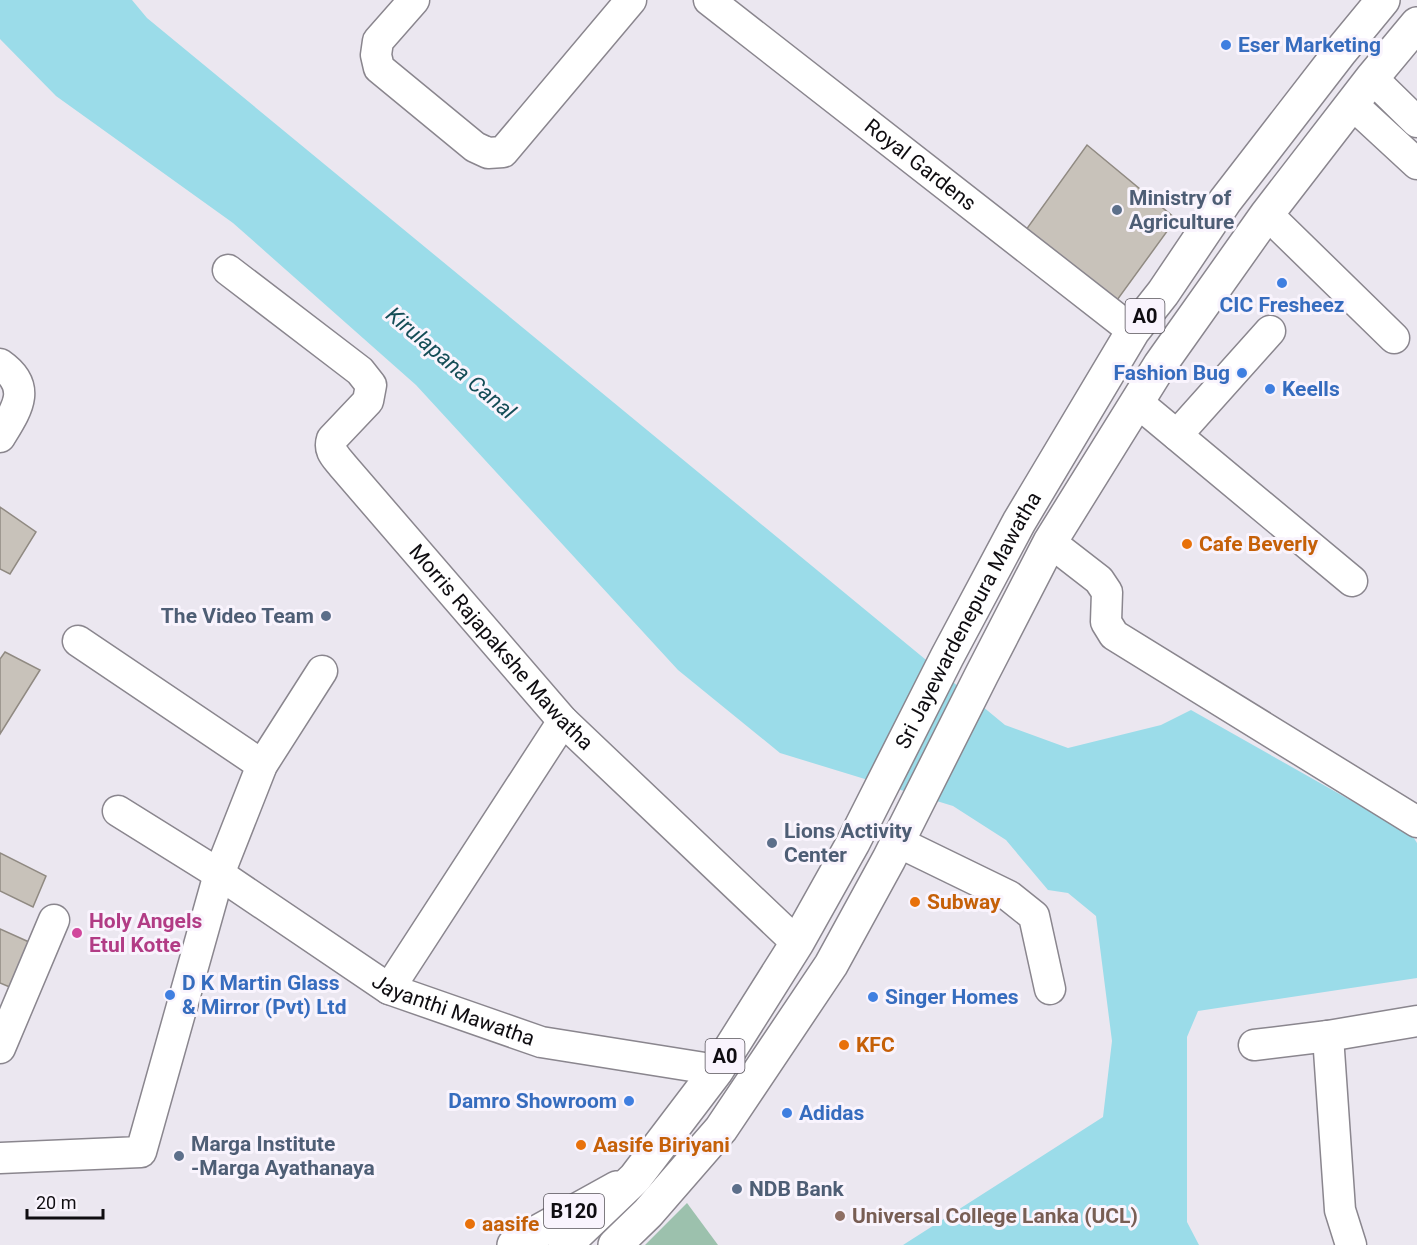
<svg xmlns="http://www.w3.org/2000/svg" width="1417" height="1245" viewBox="0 0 1417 1245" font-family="Roboto,sans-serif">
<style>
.green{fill:#9cc1ad}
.water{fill:#9bdce9}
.building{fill:#c8c2ba;stroke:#908a82;stroke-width:1.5}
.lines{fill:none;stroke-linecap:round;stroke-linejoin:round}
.minor-casing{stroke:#8a868e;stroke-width:33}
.major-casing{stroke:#8a868e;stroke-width:36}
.highway-casing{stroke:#8a868e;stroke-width:36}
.minor{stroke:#fff;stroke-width:30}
.major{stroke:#fff;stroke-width:33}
.highway{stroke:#fff;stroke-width:33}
.shop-dot{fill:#3f7fe0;stroke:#f9f4fd;stroke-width:2}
.service-dot{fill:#5c6f8a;stroke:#f9f4fd;stroke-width:2}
.food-dot{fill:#e8710a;stroke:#f9f4fd;stroke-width:2}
.hotel-dot{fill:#d1479c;stroke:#f9f4fd;stroke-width:2}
.education-dot{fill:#8d6e63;stroke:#f9f4fd;stroke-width:2}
.labels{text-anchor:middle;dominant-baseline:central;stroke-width:6;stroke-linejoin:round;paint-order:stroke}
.shield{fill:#f9f4fd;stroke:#555258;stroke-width:1.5}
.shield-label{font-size:20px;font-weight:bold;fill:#0f0d11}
.shop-label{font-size:21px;font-weight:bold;fill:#366cbe;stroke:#f9f4fd;text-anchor:start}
.street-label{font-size:21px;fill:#0f0d11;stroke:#f9f4fd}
.service-label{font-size:21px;font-weight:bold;fill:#4e5e75;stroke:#f9f4fd;text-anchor:start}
.food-label{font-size:21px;font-weight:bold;fill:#c56008;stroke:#f9f4fd;text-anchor:start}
.hotel-label{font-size:21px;font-weight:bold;fill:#b23c85;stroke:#f9f4fd;text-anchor:start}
.education-label{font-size:21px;font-weight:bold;fill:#785e54;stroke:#f9f4fd;text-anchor:start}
.water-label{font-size:22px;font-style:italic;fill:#144d57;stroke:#f9f4fd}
</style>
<rect width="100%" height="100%" fill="#ebe7f0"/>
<path class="green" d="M687,1203L718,1245H645Z"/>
<path class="water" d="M0,0H132L147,18L1005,725L1068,748L1161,725L1191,710L1412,835L1417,843V978L1198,1011L1187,1037V1222L1199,1245H903L1103,1117L1112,1041L1096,916L1068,893L1048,890L1006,840L953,806L780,753L678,670L416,385L233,223L56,96L0,39Z"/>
<path class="building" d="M1087,145L1176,219L1112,307L1023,234Z
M0,507L36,532L10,574L0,569Z
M5,652L40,670L0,734V659Z
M0,853L46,876L33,907L0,891Z
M0,929L29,942L12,988L0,983Z"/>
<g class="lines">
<defs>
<g id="minor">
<path d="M414,0L378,41L376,55L379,68L475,147L488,153L503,152L631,0"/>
<path id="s1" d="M709,0L1133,331"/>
<path d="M1372,78L1417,122"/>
<path d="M1352,104L1417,164"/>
<path d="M1267,214L1394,338"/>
<path id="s2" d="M228,270L360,371L371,385L368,401L332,439C328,451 336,457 343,466L563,721L797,943"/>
<path d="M0,364C33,387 17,409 0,437"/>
<path d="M1137,402L1352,581"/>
<path d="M1177,435L1270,331"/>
<path d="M1050,542L1099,580L1107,592L1106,622L1114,635L1417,822"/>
<path d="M78,641L262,765"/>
<path id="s3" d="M118,811L219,874L389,989L541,1042L717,1070"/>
<path d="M898,842L1009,896L1034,916L1050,989"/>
<path d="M389,989L563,721"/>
<path d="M1328,1036L1340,1210L1351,1245"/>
<path d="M1254,1045L1328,1036L1417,1021"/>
<path d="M0,1048L54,920"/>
<path d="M0,1158L141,1152L219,874L262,765L322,671"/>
</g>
<path id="major" d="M514,1245L617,1188"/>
<g id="highway">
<path id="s4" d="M565,1245L635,1178L717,1070L797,943L853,843L947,657L1019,522L1133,331L1163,293L1225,201L1341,51L1383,0"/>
<path d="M615,1245L648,1213L721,1129L831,965L889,859L982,674L1050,542L1160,365L1267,214L1372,78L1417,24"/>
</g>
</defs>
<use href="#minor" class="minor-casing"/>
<use href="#major" class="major-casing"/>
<use href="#highway" class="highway-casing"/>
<use href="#minor" class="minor"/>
<use href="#major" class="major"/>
<use href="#highway" class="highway"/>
</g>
<g class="shop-dot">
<circle cx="1226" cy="45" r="6"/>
<circle cx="1282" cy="283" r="6"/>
<circle cx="1242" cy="373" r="6"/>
<circle cx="1270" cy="389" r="6"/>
<circle cx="170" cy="995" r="6"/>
<circle cx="873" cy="997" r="6"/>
<circle cx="629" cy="1101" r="6"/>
<circle cx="787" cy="1113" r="6"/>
</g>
<g class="service-dot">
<circle cx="1117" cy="210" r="6"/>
<circle cx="326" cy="616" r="6"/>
<circle cx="772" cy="843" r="6"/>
<circle cx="179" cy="1156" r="6"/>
<circle cx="737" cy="1189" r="6"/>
</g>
<g class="food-dot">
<circle cx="1187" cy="544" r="6"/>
<circle cx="915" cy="902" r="6"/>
<circle cx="844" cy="1045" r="6"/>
<circle cx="581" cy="1145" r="6"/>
<circle cx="470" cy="1224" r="6"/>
</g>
<circle class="hotel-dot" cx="77" cy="933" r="6"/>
<circle class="education-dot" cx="840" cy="1216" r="6"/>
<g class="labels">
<g class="shield">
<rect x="1125.5" y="299" width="39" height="34" rx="4.5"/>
<rect x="705.5" y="1039" width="39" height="34" rx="4.5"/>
<rect x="544" y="1194" width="60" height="34" rx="4.5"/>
</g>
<g class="shield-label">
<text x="1145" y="316">A0</text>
<text x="725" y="1056">A0</text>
<text x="574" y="1211">B120</text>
</g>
<g class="shop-label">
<text x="1238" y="45">Eser Marketing</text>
<text x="1282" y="305" text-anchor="middle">CIC Fresheez</text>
<text x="1230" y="373" text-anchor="end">Fashion Bug</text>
<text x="1282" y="389">Keells</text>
<text x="182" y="983">D K Martin Glass<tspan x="182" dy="24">&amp; Mirror (Pvt) Ltd</tspan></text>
<text x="885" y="997">Singer Homes</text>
<text x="617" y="1101" text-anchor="end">Damro Showroom</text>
<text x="799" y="1113">Adidas</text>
</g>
<g class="street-label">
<text stroke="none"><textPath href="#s1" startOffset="268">Royal Gardens</textPath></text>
<text stroke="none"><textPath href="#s4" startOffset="748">Sri Jayewardenepura Mawatha</textPath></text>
<text stroke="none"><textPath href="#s2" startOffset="524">Morris Rajapakshe Mawatha</textPath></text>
<text stroke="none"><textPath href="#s3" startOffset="392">Jayanthi Mawatha</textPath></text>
</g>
<g class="service-label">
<text x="1129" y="198">Ministry of<tspan x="1129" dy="24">Agriculture</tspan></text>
<text x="314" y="616" text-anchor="end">The Video Team</text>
<text x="784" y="831">Lions Activity<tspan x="784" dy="24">Center</tspan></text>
<text x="191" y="1144">Marga Institute<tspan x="191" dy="24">-Marga Ayathanaya</tspan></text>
<text x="749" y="1189">NDB Bank</text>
</g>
<g class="food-label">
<text x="1199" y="544">Cafe Beverly</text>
<text x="927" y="902">Subway</text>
<text x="856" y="1045">KFC</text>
<text x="593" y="1145">Aasife Biriyani</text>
<text x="482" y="1224">aasife</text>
</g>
<g class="hotel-label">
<text x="89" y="921">Holy Angels<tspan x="89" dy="24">Etul Kotte</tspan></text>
</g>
<g class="education-label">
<text x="852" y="1216">Universal College Lanka (UCL)</text>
</g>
<g class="water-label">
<text transform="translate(451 363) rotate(40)">Kirulapana Canal</text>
</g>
</g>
<path d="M27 1209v9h76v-9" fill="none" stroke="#0f0d11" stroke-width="3"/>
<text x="36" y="1209" font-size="18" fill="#0f0d11" stroke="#f9f4fd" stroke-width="4.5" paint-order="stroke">20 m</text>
</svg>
